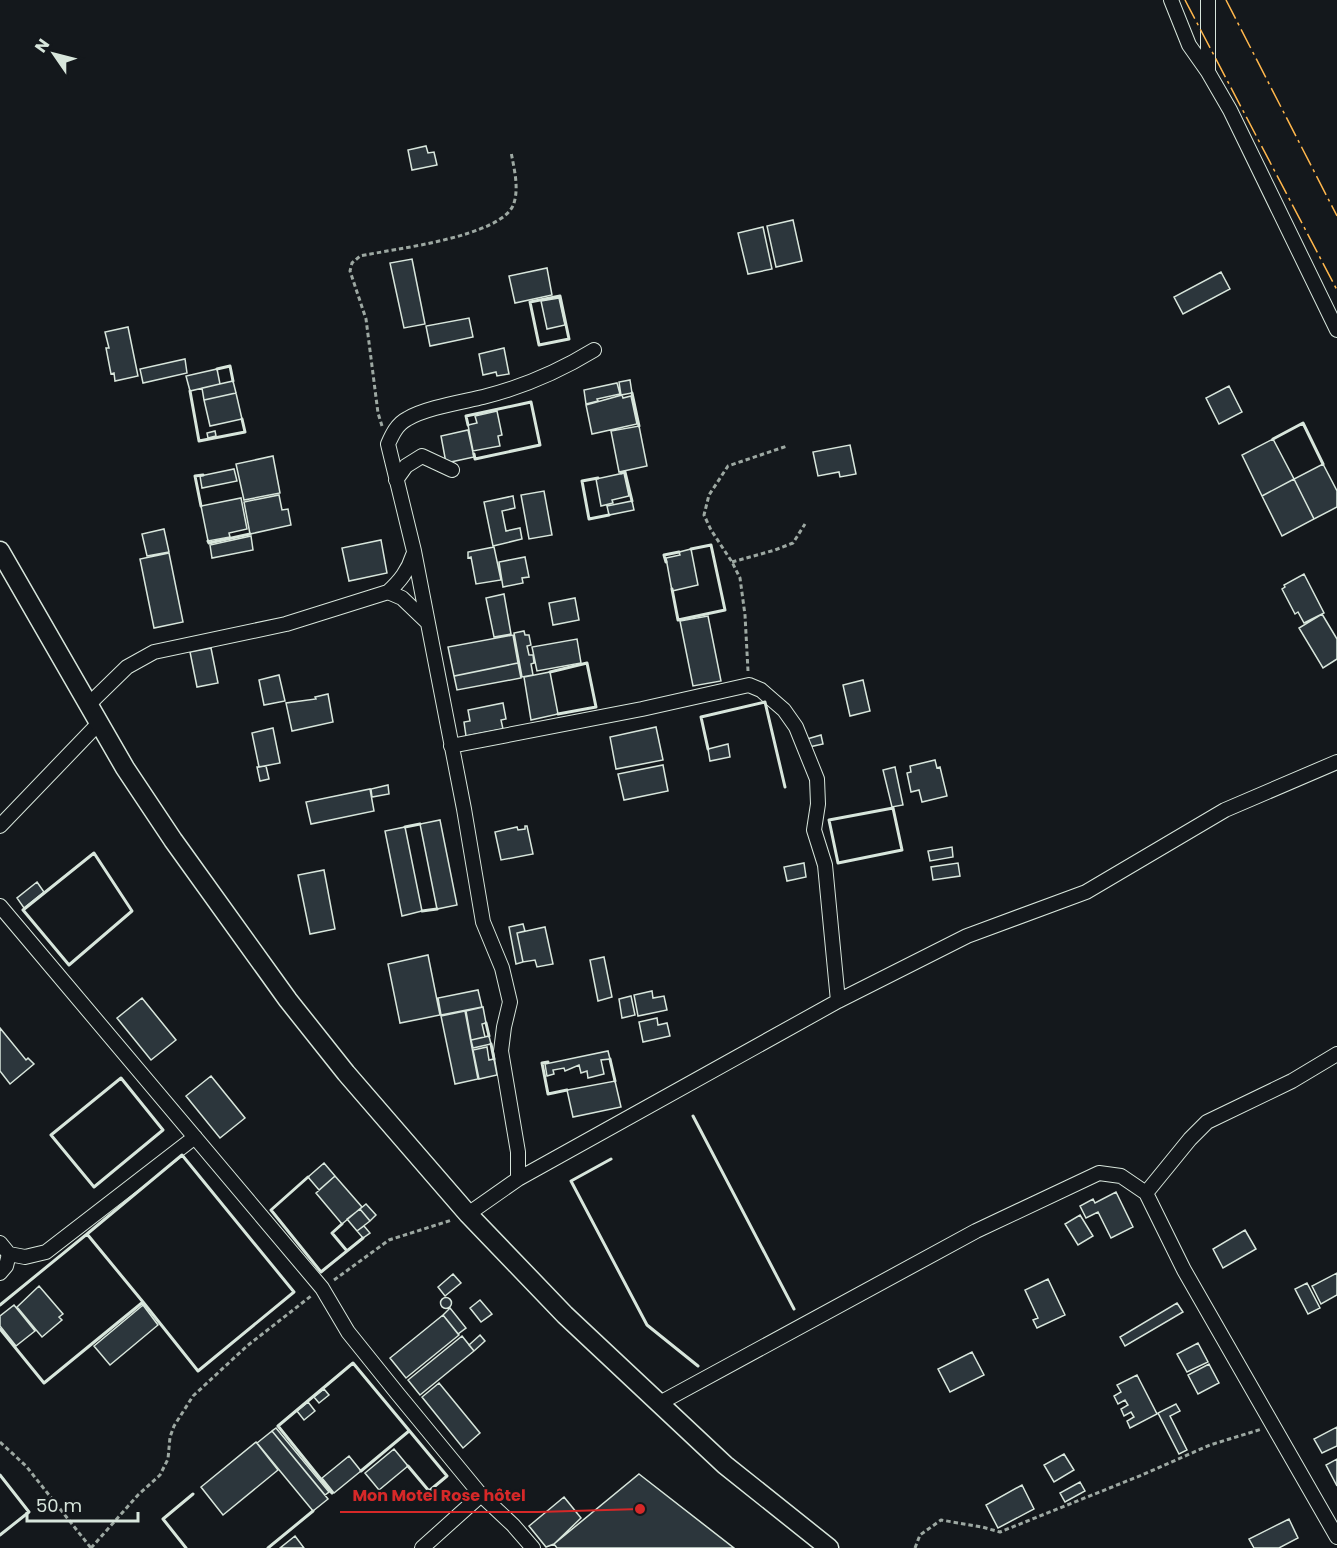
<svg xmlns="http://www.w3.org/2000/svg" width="1337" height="1548" viewBox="0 0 1337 1548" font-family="Poppins,sans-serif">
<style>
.building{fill:#2c363c;stroke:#d8e6dc;stroke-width:1.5}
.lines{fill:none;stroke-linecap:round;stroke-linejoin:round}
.street-casing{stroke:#d8e6dc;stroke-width:16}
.secondary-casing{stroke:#d8e6dc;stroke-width:21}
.path{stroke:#9da8a2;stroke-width:3;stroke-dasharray:4.5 3;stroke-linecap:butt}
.street{stroke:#14181c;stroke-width:14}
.secondary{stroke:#14181c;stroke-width:18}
.wall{stroke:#d8e6dc;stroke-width:3}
.power{stroke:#ffb74d;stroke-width:1.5;stroke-dasharray:21 4.5 3 4.5;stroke-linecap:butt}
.leader{fill:none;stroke:#d62828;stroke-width:2}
.callout-dot{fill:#d62828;stroke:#14181c;stroke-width:2}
.callout-label{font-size:16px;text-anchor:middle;font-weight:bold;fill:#d62828;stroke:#14181c;stroke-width:4.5;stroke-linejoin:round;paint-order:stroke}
</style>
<rect width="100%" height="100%" fill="#14181c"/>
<path class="building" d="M426,146L428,153L434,152L437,165L412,170L408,150Z
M793,220L802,261L776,267L767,226Z
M763,227L772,269L748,274L738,233Z
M412,259L425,324L404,328L390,263Z
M547,268L552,295L515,303L509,276Z
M1221,272L1230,289L1183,314L1174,297Z
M559,298L565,325L547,329L541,301Z
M469,318L473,337L430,346L426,326Z
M128,327L138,376L115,381L114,373L111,374L106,348H109L105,332Z
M504,348L509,374L497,376L496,372L483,375L479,354Z
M185,359L187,373L143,383L140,369Z
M217,369L220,384L190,391L186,376Z
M630,380L632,393L621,395L619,382Z
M233,381L236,393L204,400L202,388Z
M617,383L620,394L597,399L598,401L586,404L584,390Z
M1229,386L1242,412L1219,424L1206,398Z
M236,393L242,419L210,426L204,400Z
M622,395L623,398L631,396L637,424L592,434L586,405Z
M497,411L502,435L498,436L500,446L473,451L468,425L477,423L475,416Z
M639,426L647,466L619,472L611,431Z
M468,430L474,457L446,463L441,436Z
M215,431L216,436L208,438L207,433Z
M1273,439L1294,479L1262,496L1242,455Z
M850,445L856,474L840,477L839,472L818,476L813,452Z
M273,456L280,493L244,500L236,464Z
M1323,464L1337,491V507L1314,519L1294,479Z
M234,469L237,481L202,488L200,476Z
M624,473L629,496L612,500L613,503L601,506L596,479Z
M1294,479L1314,519L1282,536L1262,496Z
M544,491L552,535L529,539L521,495Z
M279,495L282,510L288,509L291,525L250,534L244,502Z
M513,496L515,508L502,511L506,531L520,528L522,539L493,546L484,502Z
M241,498L247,529L229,533L230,537L208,541L201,506Z
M632,501L634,510L609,515L607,506Z
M164,529L169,552L147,556L142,534Z
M251,536L253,550L212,558L210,545Z
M381,540L387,573L349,581L342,548Z
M494,547L501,580L476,584L471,557L468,558V552Z
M691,549L698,585L672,591L666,558L680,555L679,552Z
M169,553L183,622L154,628L140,559Z
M525,557L529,577L522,578L523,583L503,587L499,562Z
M1304,574L1324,613L1304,623L1298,612L1295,614L1282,589L1285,587L1284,585Z
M504,594L511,634L494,637L486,598Z
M575,598L579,620L553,625L549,603Z
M1322,614L1337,639V659L1323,668L1299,628Z
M708,616L721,681L693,686L680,621Z
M524,631L525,635H529L531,645L527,646L529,655H533L534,663L531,664L533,675L522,677L514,633Z
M513,635L518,663L454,676L448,647Z
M577,639L581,663L537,671L532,647Z
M211,648L218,683L197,687L190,652Z
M518,663L521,678L457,690L454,676Z
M550,672L558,714L531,720L524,677Z
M279,675L285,701L264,705L259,680Z
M863,680L870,711L850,716L843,685Z
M328,694L333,722L292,731L286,703L316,699L315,697Z
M503,703L506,719L501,720L503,729L466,736L464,722L470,721L468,710Z
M656,727L663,760L616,769L610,737Z
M273,728L280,763L259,767L252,733Z
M821,735L823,744L809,747L807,739Z
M728,744L730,757L710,761L708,749Z
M935,760L937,768L940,767L947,796L922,802L919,790L911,792L907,773L911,772L910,766Z
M663,765L668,791L624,800L618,774Z
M266,766L269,779L260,781L257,767Z
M895,767L903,805L892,807L883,770Z
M388,785L389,794L372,797L371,789Z
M370,789L374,811L311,824L306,802Z
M440,820L457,905L437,909L420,824Z
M525,826H527L533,854L501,860L495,832L517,827L518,830L525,829Z
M405,827L422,911L402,916L385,831Z
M952,847L953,857L930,861L928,851Z
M804,863L806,877L787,881L784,867Z
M958,863L960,876L933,880L931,867Z
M324,870L335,929L310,934L298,875Z
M37,882L44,892L24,908L17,898Z
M523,924L525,931L517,933L523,962L516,964L509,927Z
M545,927L553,964L537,967L535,960L523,962L517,933Z
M428,955L440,1015L400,1023L388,964Z
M604,957L612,997L598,1001L590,960Z
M478,990L482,1007L441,1015L438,998Z
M652,991L653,998L664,996L667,1010L638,1016L634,995Z
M631,996L635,1015L622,1018L619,999Z
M142,998L176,1040L151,1060L117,1018Z
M483,1007L486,1023L482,1024L485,1037L471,1040L466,1011Z
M465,1011L478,1079L455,1084L441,1016Z
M657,1018L658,1025L667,1023L670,1036L643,1042L639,1022Z
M0,1028L26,1060L28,1058L34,1064L10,1084L0,1071Z
M489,1036L491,1044L473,1048L471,1040Z
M487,1047L489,1060L494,1059L497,1075L479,1079L473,1050Z
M608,1051L610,1059L601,1060L604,1074L588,1078L587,1071L581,1073L579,1065L565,1071L564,1068L553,1070L554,1074L547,1076L545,1064Z
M211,1076L245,1118L220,1138L186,1096Z
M615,1081L621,1107L573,1117L567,1090Z
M324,1163L335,1176L319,1190L308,1177Z
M335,1176L362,1207L342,1224L316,1193Z
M1116,1192L1133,1227L1111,1238L1098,1212L1086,1218L1080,1206L1093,1199L1095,1203Z
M366,1204L376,1215L370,1221L360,1209Z
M360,1209L370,1221L357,1231L347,1219Z
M1080,1215L1093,1236L1078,1245L1065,1224Z
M364,1226L370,1233L363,1238L357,1231Z
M1245,1230L1256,1249L1223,1268L1213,1249Z
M1337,1273V1295L1321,1304L1312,1286Z
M453,1274L461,1283L445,1296L438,1287Z
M1048,1279L1065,1315L1037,1328L1033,1320L1038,1318L1025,1290Z
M1307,1283L1320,1308L1308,1314L1295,1289Z
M39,1286L63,1314L59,1317L62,1320L42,1337L17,1307Z
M440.5 1303a5.5 5.5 0 1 1 11 0a5.5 5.5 0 1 1-11 0Z
M480,1300L492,1314L481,1322L470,1308Z
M1177,1303L1183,1312L1125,1346L1120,1337Z
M14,1305L35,1331L16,1346L0,1326V1316Z
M143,1305L158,1325L110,1365L94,1346Z
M450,1308L466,1328L458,1334L443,1315Z
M443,1315L459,1335L406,1378L390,1358Z
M480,1335L485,1341L474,1351L469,1345Z
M462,1336L474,1351L420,1395L408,1380Z
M1198,1343L1208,1362L1187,1372L1177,1354Z
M972,1352L984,1375L950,1392L938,1369Z
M1209,1364L1219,1383L1198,1394L1188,1375Z
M1137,1375L1157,1414L1130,1428L1127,1421L1134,1417L1131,1412L1124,1416L1121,1409L1128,1405L1125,1400L1118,1404L1114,1396L1121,1392L1117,1385Z
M439,1383L480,1433L463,1448L422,1397Z
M324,1389L329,1395L319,1403L314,1397Z
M308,1402L315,1411L304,1420L297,1411Z
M1176,1404L1180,1411L1170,1416L1187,1450L1179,1454L1158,1413Z
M1337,1427V1446L1322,1453L1314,1439Z
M276,1428L329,1492L325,1495L272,1431Z
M272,1431L328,1499L313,1511L257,1443Z
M256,1442L278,1470L223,1515L201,1487Z
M394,1449L408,1466L379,1490L365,1473Z
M1064,1454L1074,1470L1054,1482L1044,1465Z
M349,1456L361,1471L334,1493L322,1478Z
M1337,1459V1486L1326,1465Z
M639,1474L734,1548H557L554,1544Z
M1080,1482L1085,1491L1065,1502L1060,1493Z
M1022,1485L1034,1509L998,1528L986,1505Z
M564,1497L581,1518L554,1544L546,1547L529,1526Z
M1289,1519L1298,1538L1279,1548H1254L1249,1539Z
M295,1536L304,1548H280Z"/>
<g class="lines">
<defs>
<path id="street" d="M1171,0L1189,45L1208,72L1230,110L1337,330
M1208,0V72
M396,480L406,466L422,456L452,470
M388,592L402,598L426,621
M88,705L127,667L154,652L286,624L388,592C400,581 408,571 413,555
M451,746L642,709L749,685L761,690L784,710L796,727L817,779L818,804L814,830L825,865L838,1001
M0,826L99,723
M0,906L322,1288L348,1332L397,1393L481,1495L513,1525L533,1548
M518,1179V1152L501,1051L504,1027L510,1002L502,968L483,922L464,809L414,551L388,444C392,435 397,424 407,419C425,408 462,402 483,397C523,387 558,372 594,350
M1146,1193L1190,1139L1207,1122L1292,1081L1337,1054
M468,1214L518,1179L838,1001L967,936L1086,892L1225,810L1337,762
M0,1243L9,1254L25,1257L46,1252L195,1137
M0,1273L6,1266L9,1254
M658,1404L976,1231L1099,1173L1121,1176L1146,1193L1184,1270L1337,1537
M422,1548L481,1495"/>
<path id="secondary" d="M0,551L125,768L173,840L288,1000L346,1073L468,1214L565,1315L725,1465L829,1548"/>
</defs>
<use href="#street" class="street-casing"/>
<use href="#secondary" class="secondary-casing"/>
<path class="path" d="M382,426L378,413L366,319L350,271L352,263L360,256C392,249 504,237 514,203C519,187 514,168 511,152
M732,562L775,550L793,543L805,524
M748,671L745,615L740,578L732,562L711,530L704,515L709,495L728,466L787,446
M334,1280L389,1240L452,1220
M0,1442L26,1466L91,1548
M91,1548L138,1495L160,1475L168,1459L170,1437L174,1426L193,1396L247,1346L311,1296
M915,1548L920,1535L941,1520L982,1527L1000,1532L1142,1475L1210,1445L1262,1429"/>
<use href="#street" class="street"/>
<use href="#secondary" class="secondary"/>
<path class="wall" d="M560,296L569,339L539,345L530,302Z
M217,369L230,366L233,381
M190,391L199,441L245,432L242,419
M632,393L639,426
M468,425L466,416L531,402L540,445L475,459L474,454
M1273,439L1303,423L1323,464
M621,473L625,472L632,501
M598,478L582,481L589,519L609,515
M201,506L195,476L203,475
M208,541L209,543L250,534
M666,562L664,555L679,552
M672,589L678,620L725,610L711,545L691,549
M550,672L587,663L596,707L558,714
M708,749L701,717L765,702L785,787
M893,808L902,850L838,863L829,820Z
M405,827L420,824
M94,853L132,911L69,965L23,910Z
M422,911L437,909
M486,1023L489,1036
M491,1044L494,1059
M610,1059L615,1081
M548,1062L542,1063L548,1094L567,1090
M121,1078L163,1130L94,1187L51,1135Z
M693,1116L794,1309
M611,1159L571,1181L647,1325L698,1366
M308,1177L271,1210L321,1272L363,1238
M342,1224L332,1233L347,1251
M87,1234L182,1155L294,1292L198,1371L143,1302
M0,1305L87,1234L143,1302L44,1383L0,1329
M361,1471L409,1431
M0,1475L29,1512L0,1535
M332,1493L278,1426L353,1363L447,1476L429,1491L408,1466
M186,1548L163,1519L193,1494
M268,1548L313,1511"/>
<path class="power" d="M1185,0L1337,290
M1226,0L1337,216"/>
</g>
<path class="leader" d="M640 1509L538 1512H340"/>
<circle class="callout-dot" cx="640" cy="1509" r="6"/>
<g class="callout-label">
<text x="439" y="1501">Mon Motel Rose hôtel</text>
</g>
<g transform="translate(54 54) rotate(305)" stroke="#14181c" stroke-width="4.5" paint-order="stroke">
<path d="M0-4.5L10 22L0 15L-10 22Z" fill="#d8e6dc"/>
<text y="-9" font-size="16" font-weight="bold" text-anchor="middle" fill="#d8e6dc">N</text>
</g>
<path d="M27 1512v9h111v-9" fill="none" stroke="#d8e6dc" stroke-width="3"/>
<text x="36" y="1512" font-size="18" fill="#d8e6dc" stroke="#14181c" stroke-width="4.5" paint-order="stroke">50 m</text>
</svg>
